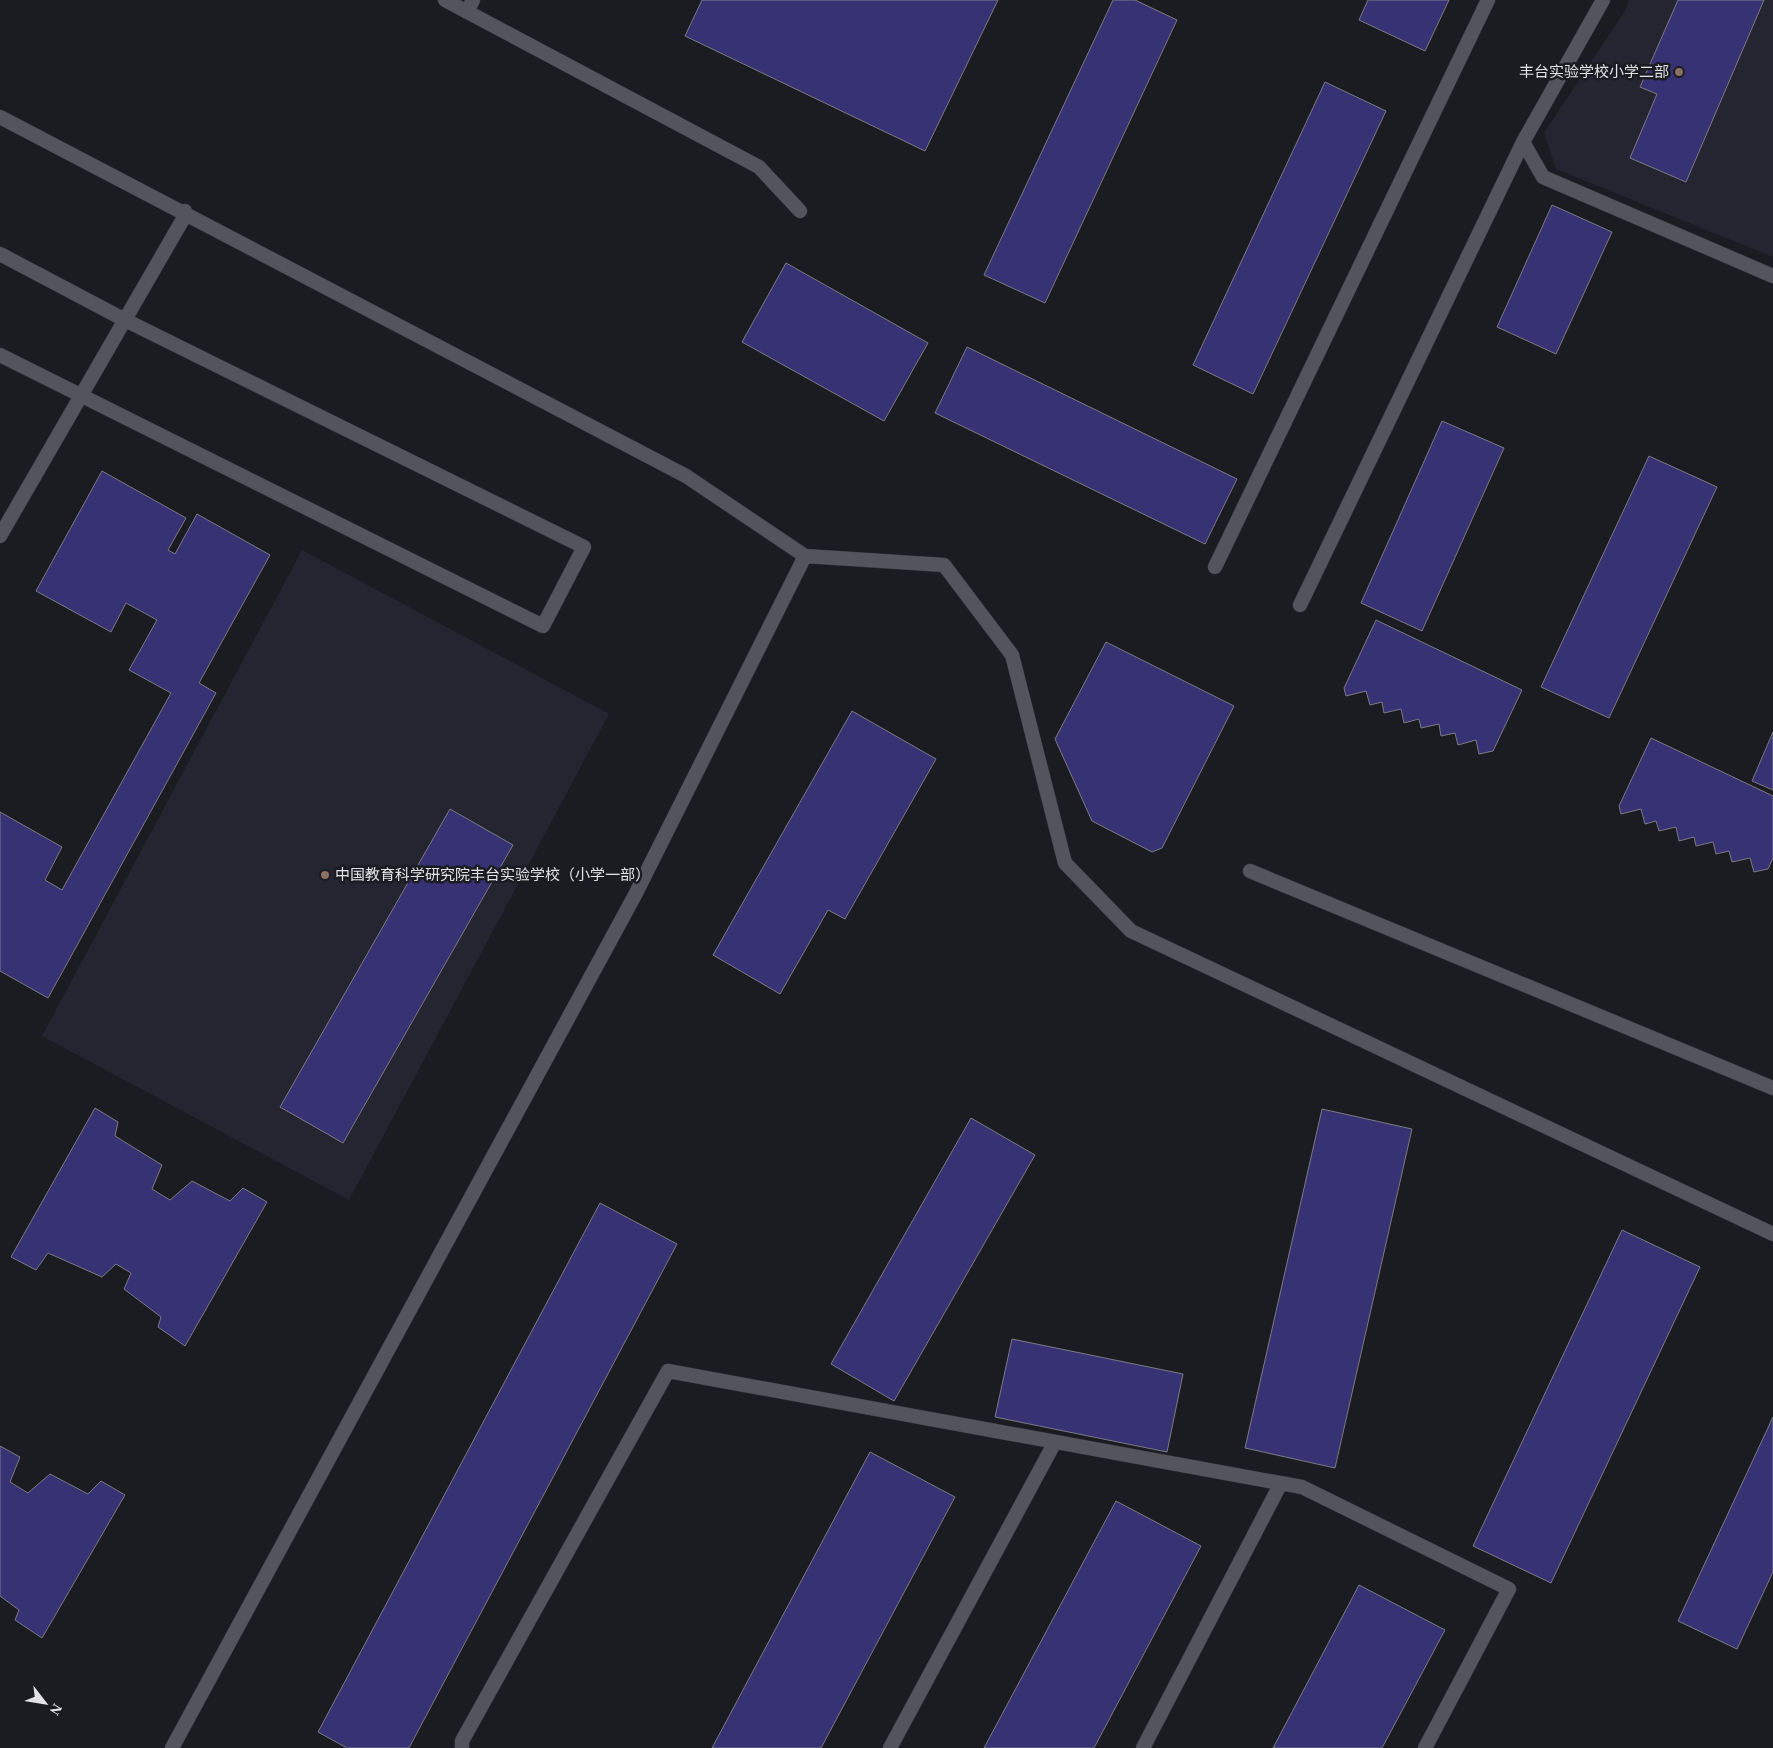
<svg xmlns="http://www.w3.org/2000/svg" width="1773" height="1748" viewBox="0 0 1773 1748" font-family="'Times New Roman','Noto Sans SC',serif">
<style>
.built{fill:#242530}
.building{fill:#373274;stroke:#7b7b82}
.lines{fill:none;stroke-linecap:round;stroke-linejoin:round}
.minor-casing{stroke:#37373b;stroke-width:15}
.minor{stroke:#54555c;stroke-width:14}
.education-dot{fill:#8d6e63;stroke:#1b1c22;stroke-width:2}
.labels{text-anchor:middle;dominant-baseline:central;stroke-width:5;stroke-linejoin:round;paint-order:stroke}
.poi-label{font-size:15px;fill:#e3e3e7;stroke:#1b1c22;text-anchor:end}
</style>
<rect width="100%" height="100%" fill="#1b1c22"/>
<path class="built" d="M1629,0H1773V257L1556,169L1544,133L1625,11Z
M302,550L609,714L349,1200L42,1036Z"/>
<path class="building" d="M702,0H998L925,151L685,36Z
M1113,0H1135L1177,20L1045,303L984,275Z
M1368,0H1449L1425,51L1359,20Z
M1678,0H1764L1686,182L1630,158L1657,94L1640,87Z
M1325,82L1386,111L1253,394L1193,365Z
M1552,205L1612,232L1556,354L1497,327Z
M786,263L928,343L884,421L742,342Z
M967,347L1237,479L1205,544L935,413Z
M1442,421L1504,448L1422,631L1361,603Z
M1649,456L1717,487L1609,718L1541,687Z
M102,471L186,518L168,550L175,554L197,514L270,555L199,683L216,693L48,998L0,971V812L62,847L45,880L62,890L171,693L129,670L157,620L126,603L111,632L36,591Z
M1376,620L1522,690L1493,751L1479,754L1476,740L1458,745L1455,733L1441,736L1439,724L1421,728L1419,719L1404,723L1401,709L1384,713L1382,702L1370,705L1366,691L1346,696L1344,688Z
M1106,642L1234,706L1162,848L1152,852L1092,821L1055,739Z
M852,711L936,759L845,919L828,910L780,994L713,955Z
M1773,732V790L1752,781Z
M1651,738L1773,796V858L1768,869L1754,872L1750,858L1732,862L1729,851L1716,854L1713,842L1696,846L1694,837L1679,841L1676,827L1659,831L1656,821L1645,824L1641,809L1621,814L1619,806Z
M450,809L513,845L343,1143L280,1107Z
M95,1108L118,1122L115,1136L162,1165L152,1189L170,1200L192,1181L230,1201L243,1188L267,1202L185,1346L158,1327L161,1317L124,1289L131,1273L116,1264L102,1277L48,1253L36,1270L11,1257Z
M1322,1109L1412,1129L1335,1468L1245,1448Z
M971,1118L1035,1155L894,1401L831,1364Z
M600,1203L677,1244L409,1748H347L318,1732Z
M1622,1230L1700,1267L1551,1583L1473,1546Z
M1012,1339L1183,1374L1167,1452L995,1417Z
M1773,1417V1572L1737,1649L1678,1621Z
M0,1446L20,1457L10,1482L28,1493L50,1474L88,1494L101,1481L125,1495L42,1638L15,1620L19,1610L0,1596Z
M870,1452L955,1497L821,1748H712Z
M1116,1501L1201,1546L1094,1748H984Z
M1359,1585L1445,1630L1382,1748H1273Z"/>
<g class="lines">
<defs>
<path id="minor" d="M445,0L759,167L800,211
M1603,0L1523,142L1543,177L1773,276
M467,12L473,0
M0,117L686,476L805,556
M0,254L125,320L584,547L543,626L0,355
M0,536L186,214L185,211
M1215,567L1488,0
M1300,605L1523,142
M1250,871L1773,1088
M172,1748L635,895L805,556L944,565L1012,655L1065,863L1131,931L1773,1234
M462,1748V1741L668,1371L1302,1487L1509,1589L1425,1748
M890,1748L1055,1442
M1143,1748L1281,1483"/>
</defs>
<use href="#minor" class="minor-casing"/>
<use href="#minor" class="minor"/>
</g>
<g class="education-dot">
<circle cx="1679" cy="72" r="5"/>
<circle cx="325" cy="875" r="5"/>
</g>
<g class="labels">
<g class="poi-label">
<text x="1669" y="72">丰台实验学校小学二部</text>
<text x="335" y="875" text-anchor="start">中国教育科学研究院丰台实验学校（小学一部）</text>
</g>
</g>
<g transform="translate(45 1703) rotate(121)" stroke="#1b1c22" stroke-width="4" paint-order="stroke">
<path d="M0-4L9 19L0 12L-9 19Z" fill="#e3e3e7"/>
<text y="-8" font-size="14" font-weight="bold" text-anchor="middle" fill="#e3e3e7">N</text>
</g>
</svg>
